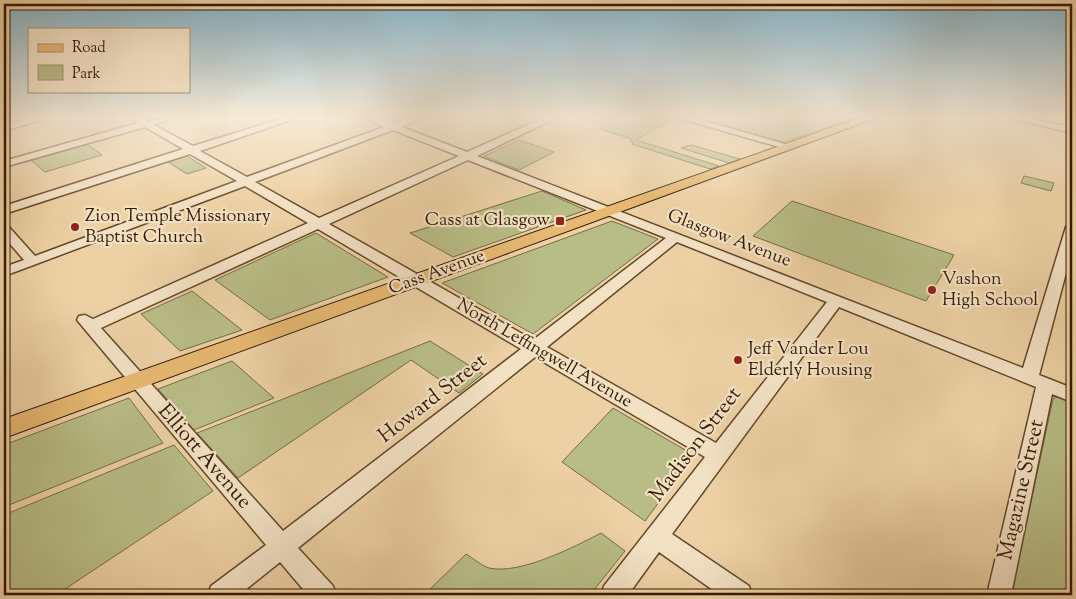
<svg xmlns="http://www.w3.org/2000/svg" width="1076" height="599" viewBox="0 0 1076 599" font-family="'Sorts Mill Goudy',serif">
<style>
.green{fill:#b8bc86;stroke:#766b44}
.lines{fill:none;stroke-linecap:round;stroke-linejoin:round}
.minor-casing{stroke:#63482b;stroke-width:3}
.major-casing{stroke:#351a03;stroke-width:2}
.minor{fill:#f3e1c4;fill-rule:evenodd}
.major{fill:#e6b872;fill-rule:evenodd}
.poi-dot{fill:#8f2418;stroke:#f3e1c4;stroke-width:2}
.labels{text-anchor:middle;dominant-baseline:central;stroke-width:4.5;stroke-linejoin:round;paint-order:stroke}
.poi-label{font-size:18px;fill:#351a03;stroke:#f3e1c4;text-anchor:start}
.street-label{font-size:18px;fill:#351a03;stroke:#f3e1c4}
.near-street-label{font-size:21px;fill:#351a03;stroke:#f3e1c4}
</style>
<rect width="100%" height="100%" fill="#edd1a4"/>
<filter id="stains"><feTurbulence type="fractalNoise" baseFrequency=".004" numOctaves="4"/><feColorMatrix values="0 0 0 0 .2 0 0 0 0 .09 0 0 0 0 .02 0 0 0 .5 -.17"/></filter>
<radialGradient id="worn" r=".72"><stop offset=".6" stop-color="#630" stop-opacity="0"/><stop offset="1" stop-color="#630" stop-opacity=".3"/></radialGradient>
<path class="green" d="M579,118L673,119L636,140L719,166L710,169L632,144L634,143L630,141L632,139L600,129L605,126Z
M693,118H855L784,142Z
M519,140L554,152L519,170L484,156Z
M87,144L102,155L45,172L31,160Z
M691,145L740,159L729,163L681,148Z
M187,156L206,168L187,174L168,162Z
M1024,176L1054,183L1051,191L1021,183Z
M542,191L586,210L453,257L410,233Z
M792,201L954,255L926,301L753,236Z
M612,221L658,239L533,334L442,283Z
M316,233L388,277L270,320L215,280Z
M192,291L242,330L180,351L141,314Z
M430,341L483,374L459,393L411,360L238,478L197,433Z
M232,361L274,398L194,430L158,389Z
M1056,397L1072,401V595H1011L1053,399Z
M129,398L163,443L4,507V445Z
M613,408L694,455L645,521L562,462Z
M174,445L213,491L56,595H4V515Z
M601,533L625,551L590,595L425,594L466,554C473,558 482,566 489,568C520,575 574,547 601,533Z"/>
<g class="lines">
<defs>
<path id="minor" d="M31,118H47L4,131V125Z
M131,118H143L147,121L172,118L154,125L193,146L283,118H297L200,151L247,177L384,127L366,118H379L393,123L408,118H421L402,127L467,152L543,118H556L477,156L1023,368L1066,227L1072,223V250L1039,375L1072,388V402L1052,394L1011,595H987L1036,387L839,307L672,534L749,586L752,595H720L659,552L628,595H601L604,586L705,457L535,357L298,548L333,586L336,595H308L280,562L239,595H208L211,586L266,545L77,320L79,316L85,315L93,319L308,223L245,186L4,276V267L24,260L4,237V225L8,226L35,256L237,181L190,154L4,214V206L183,149L145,127L4,167V161L138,123ZM393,130L459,156L319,218L255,182ZM468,160L666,238L533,340L329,224ZM318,229L521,349L283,531L101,328ZM677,242L827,302L716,443L547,347Z
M679,118H694L795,147L786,149Z
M1009,118H1027L1072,127V133Z"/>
<path id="major" d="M859,118H876L4,438V419Z"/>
</defs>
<use href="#minor" class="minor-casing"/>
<use href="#major" class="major-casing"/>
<use href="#minor" class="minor"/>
<use href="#major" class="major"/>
</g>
<linearGradient id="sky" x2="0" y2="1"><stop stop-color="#89b6cc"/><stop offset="0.58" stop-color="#f7ead6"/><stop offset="1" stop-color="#f7ead6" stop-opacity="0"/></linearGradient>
<rect width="1076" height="202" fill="url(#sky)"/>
<g class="poi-dot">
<rect x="555" y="216" width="10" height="10" rx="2.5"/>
<circle cx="75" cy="227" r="5"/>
<circle cx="932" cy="290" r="5"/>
<circle cx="738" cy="360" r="5"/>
</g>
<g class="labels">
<g class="poi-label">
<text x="85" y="217">Zion Temple Missionary<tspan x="85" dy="21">Baptist Church</tspan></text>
<text x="550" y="221" text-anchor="end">Cass at Glasgow</text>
<text x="942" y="280">Vashon<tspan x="942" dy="21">High School</tspan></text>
<text x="748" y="350">Jeff Vander Lou<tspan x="748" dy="21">Elderly Housing</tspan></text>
</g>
<g class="street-label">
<text transform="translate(729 239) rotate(21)">Glasgow Avenue</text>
<text transform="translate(437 273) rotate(-20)">Cass Avenue</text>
<text transform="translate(544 354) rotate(30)">North Leffingwell Avenue</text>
</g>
<g class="near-street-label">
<text transform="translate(433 399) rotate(-38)">Howard Street</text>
<text transform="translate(696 445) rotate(-53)">Madison Street</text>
<text transform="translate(204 457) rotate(49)">Elliott Avenue</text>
<text transform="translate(1022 490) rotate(-77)">Magazine Street</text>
</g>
</g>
<rect width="1076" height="599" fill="none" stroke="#edd1a4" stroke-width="20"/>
<rect x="5" y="5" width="1066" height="589" fill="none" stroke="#351a03" stroke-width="2.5"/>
<rect x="10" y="10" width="1056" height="579" fill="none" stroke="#351a03"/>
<rect x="28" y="28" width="162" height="65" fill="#f3e1c4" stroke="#a79177"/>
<rect x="38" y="44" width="25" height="8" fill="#e6b872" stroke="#a79177"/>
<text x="72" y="52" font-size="15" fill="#351a03">Road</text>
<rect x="38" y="65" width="25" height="15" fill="#b8bc86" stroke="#a79177"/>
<text x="72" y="78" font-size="15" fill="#351a03">Park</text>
<rect width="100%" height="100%" filter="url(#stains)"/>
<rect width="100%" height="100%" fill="url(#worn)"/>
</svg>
